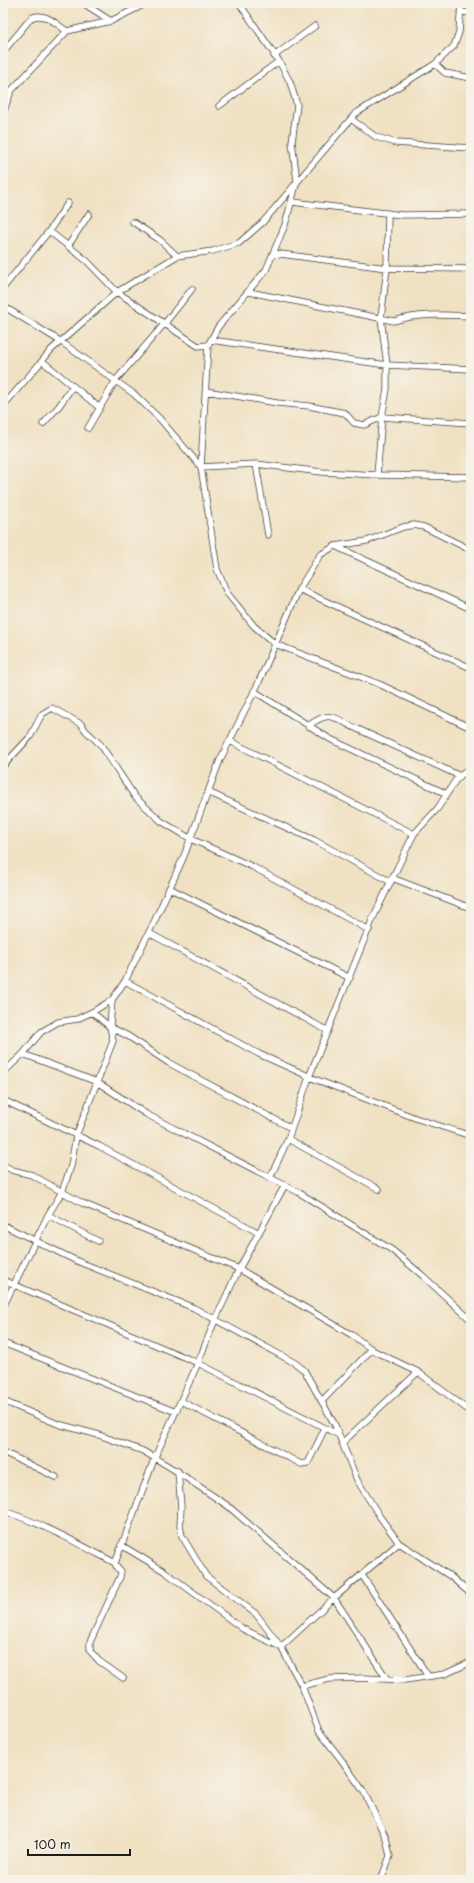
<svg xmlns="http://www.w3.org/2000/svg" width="474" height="1883" viewBox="0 0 474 1883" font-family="'Playpen Sans',sans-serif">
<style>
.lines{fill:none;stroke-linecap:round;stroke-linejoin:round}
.street-casing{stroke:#3c3a35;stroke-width:7}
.street{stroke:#fff;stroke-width:5.5}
</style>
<rect width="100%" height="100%" fill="#f7f3e8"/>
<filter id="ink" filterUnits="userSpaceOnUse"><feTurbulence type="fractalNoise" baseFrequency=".025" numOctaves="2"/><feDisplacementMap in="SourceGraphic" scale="8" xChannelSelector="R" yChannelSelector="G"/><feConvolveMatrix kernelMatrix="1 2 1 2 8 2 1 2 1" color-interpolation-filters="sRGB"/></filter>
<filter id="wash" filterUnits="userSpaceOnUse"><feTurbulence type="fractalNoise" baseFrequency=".012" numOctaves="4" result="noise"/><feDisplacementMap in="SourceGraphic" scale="16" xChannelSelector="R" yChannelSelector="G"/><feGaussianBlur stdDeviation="0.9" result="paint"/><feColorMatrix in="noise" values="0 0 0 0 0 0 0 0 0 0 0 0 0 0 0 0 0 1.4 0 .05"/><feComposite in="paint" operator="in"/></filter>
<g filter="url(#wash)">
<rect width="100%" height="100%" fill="#f0e1c3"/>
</g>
<g filter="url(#ink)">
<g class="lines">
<defs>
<path id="street" d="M83,3L111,21
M239,3L279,61L290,82L297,105L292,142L297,181L285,225L266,270L218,327L208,345L201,467L256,464L322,472L377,475L471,477
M461,12L471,13
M3,42L8,45
M3,52L31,18C44,11 56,24 67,31
M274,56L315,26
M435,64L445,73L471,78
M219,106L279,61
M3,113L11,91L67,31L111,21L147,3
M351,119L376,137L396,143L471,148
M292,202L402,215L471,214
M133,222L160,240L177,256
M49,231L68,203
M68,246L89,214
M273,253L387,268L471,269
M3,288L49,231L87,261L117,292L198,346L208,345
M249,292L394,321C419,313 445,315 471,316
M3,306L60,341L134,394L159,418L201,467L217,569L227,593L254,626L275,644L379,684L471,728
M211,340L387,365L471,369
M206,391L277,403L309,406L345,413L354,423L364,425L382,417L471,423
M3,406L42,361
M100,408L42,361L51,350L117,292L177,256L213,251L239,243L263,222L355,114L435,64L454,46L459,32L461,3
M43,424L59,406L73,386
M88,428L116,380L165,323L192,289
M256,464L268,535
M377,475L382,417L387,389V365L381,318L387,268L388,213
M335,546L471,609
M299,589L471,668
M254,691L330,739L447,794
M308,726C327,712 332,715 351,726L460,776
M230,741L414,834
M3,766L30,737L42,714L52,708L81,724L86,731L101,745L135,797L161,821L191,839L253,867L369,930
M208,792L314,840L391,882
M392,878L468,907
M169,888L350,978
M149,933L328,1031
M125,981L259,1054L317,1080L418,1119L471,1136
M112,1000L110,1027L128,1036L169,1063L291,1128
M23,1054L97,1082L146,1114L298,1192L392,1250L422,1275L471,1320
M3,1073L23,1054L41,1032L58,1022L77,1019L92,1012L112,1000L125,981L155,920L184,856L220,760L258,684L299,589L320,555L335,546L367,541L403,527L414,525L424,527L471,550
M3,1100L99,1146L259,1233
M288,1139L379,1189
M3,1165L12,1170L32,1175L82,1203L239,1269L352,1335L374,1351L418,1372L471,1412
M270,1178L288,1139L309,1077L373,918L409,844L414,834L438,808L455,781L471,766
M48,1215L98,1241
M3,1225L77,1261L194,1308L295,1363L304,1370L335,1425L357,1480L380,1517L399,1543L450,1576L471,1594
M3,1280L198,1363L339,1435
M3,1307L48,1215L62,1192L71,1166L76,1136L113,1041L110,1027L92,1012
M3,1343L176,1412
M3,1401L58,1424L99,1435L143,1451L173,1469L228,1506L334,1598L387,1679
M181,1401L301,1464L308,1463L325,1428
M322,1401L372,1349
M342,1443L418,1372
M3,1452L56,1477
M178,1471L181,1507L180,1526L182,1536L206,1576L256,1614L281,1647L302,1686L319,1731L340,1758L364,1792L386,1838L390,1856L381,1880
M3,1511C42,1523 79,1544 115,1563L117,1568L121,1571L120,1577L90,1642V1651L99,1661L123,1678
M121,1545L164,1571L243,1629L281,1647L334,1598L399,1543
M115,1563L155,1457L198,1363L215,1320L239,1269L285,1185
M362,1575L428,1676
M302,1686L329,1679L364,1678L405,1680L445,1674L471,1662"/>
</defs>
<use href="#street" class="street-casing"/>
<use href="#street" class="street"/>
</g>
</g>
<rect width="474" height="1883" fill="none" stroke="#f7f3e8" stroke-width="16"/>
<path d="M28 1849v6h102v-6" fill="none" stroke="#1c1c1c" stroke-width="2"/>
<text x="34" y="1849" font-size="12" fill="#1c1c1c" stroke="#f7f3e8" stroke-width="3" paint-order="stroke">100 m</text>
</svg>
